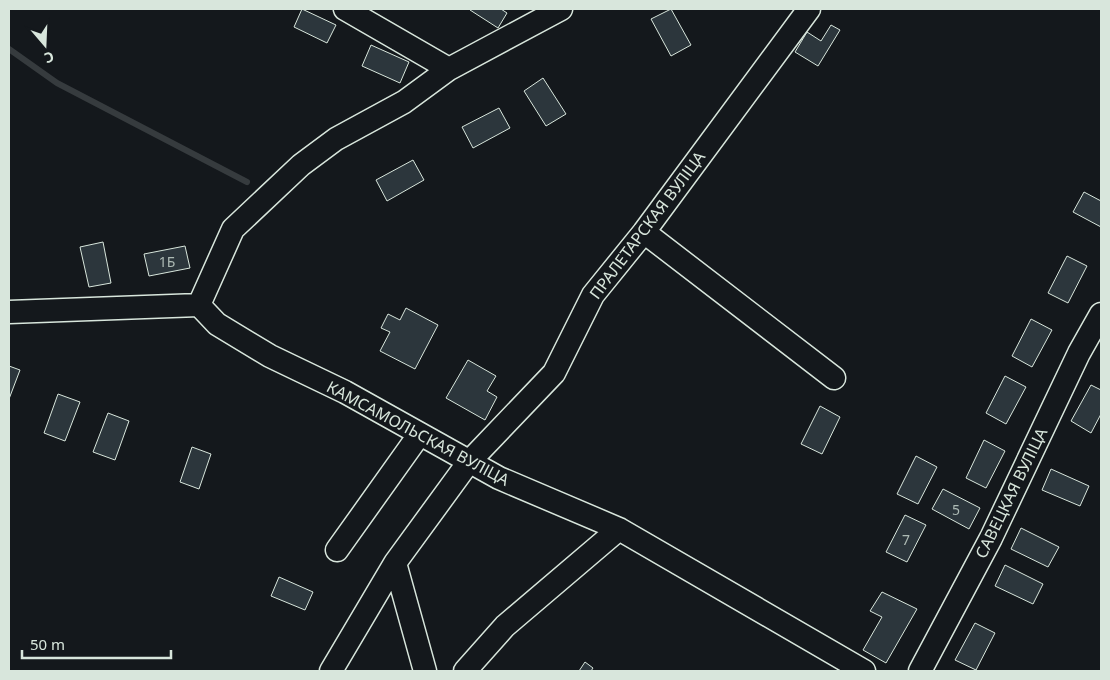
<svg xmlns="http://www.w3.org/2000/svg" width="1110" height="680" viewBox="0 0 1110 680" font-family="'Noto Sans',sans-serif">
<style>
.lines{fill:none;stroke-linecap:round;stroke-linejoin:round}
.stream{stroke:#363b3e;stroke-width:6}
.building{fill:#2c363c;stroke:#d8e6dc}
.minor-casing{stroke:#d8e6dc;stroke-width:25}
.minor{stroke:#14181c;stroke-width:22}
.labels{text-anchor:middle;dominant-baseline:central;stroke-width:4;stroke-linejoin:round;paint-order:stroke}
.number-label{font-size:14px;fill:#adbab4}
.street-label{font-size:16px;fill:#d8e6dc;stroke:#14181c}
</style>
<rect width="100%" height="100%" fill="#14181c"/>
<g class="lines">
<path class="stream" d="M9,49L57,83L247,182"/>
</g>
<path class="building" d="M302,9L336,25L327,43L294,27Z
M471,9H501L507,13L498,28L470,10Z
M671,9L691,45L671,56L651,19Z
M831,25L840,30L818,66L795,52L807,32L821,41Z
M371,45L409,62L400,83L362,66Z
M543,78L566,114L546,126L524,91Z
M499,108L510,128L473,148L462,127Z
M413,160L424,180L387,201L376,180Z
M1084,192L1101,201V227L1073,212Z
M103,242L111,283L89,287L80,247Z
M185,246L190,268L149,276L144,254Z
M1067,256L1087,266L1068,303L1048,293Z
M406,308L438,325L415,369L380,351L390,332L381,328L388,314L400,320Z
M1031,319L1052,330L1032,367L1012,356Z
M468,360L496,376L487,391L497,397L485,420L446,398Z
M9,366L20,370L9,399Z
M1005,376L1026,387L1006,424L986,413Z
M1091,385L1101,390V414L1091,433L1071,421Z
M58,394L80,402L65,441L44,433Z
M820,406L840,417L822,454L801,444Z
M108,413L129,421L115,460L93,452Z
M984,440L1005,451L986,488L966,478Z
M192,447L211,454L199,489L180,482Z
M916,456L937,467L918,504L897,494Z
M1051,469L1089,486L1080,506L1042,490Z
M943,489L980,508L969,529L932,509Z
M905,515L926,525L907,562L886,552Z
M1021,528L1059,547L1048,567L1011,549Z
M1005,565L1043,584L1033,604L995,586Z
M279,577L313,592L305,610L271,596Z
M882,592L917,609L886,663L863,650L882,617L870,611Z
M975,623L995,633L976,670L955,660Z
M585,662L593,668L591,671H579Z"/>
<g class="lines">
<defs>
<path id="minor" d="M345,9L449,69
M644,232L834,378
M199,305L233,229L301,165L336,139L404,102L449,69L561,9
M9,312L199,305L217,324L270,356L345,392L499,478L619,529L864,671
M337,550L419,435
M331,671L395,563
M425,671L395,563L468,463L554,373L593,295L644,232L809,9
M465,671L505,626L619,529
M920,671L991,538L1079,353L1101,314"/>
</defs>
<use href="#minor" class="minor-casing"/>
<use href="#minor" class="minor"/>
</g>
<g class="labels">
<g class="number-label">
<text x="167" y="261">1Б</text>
<text x="956" y="509">5</text>
<text x="906" y="539">7</text>
</g>
<g class="street-label">
<text transform="translate(647 225) rotate(-53)">ПРАЛЕТАРСКАЯ ВУЛІЦА</text>
<text transform="translate(418 433) rotate(28)">КАМСАМОЛЬСКАЯ ВУЛІЦА</text>
<text transform="translate(1011 493) rotate(-64)">САВЕЦКАЯ ВУЛІЦА</text>
</g>
</g>
<rect width="1110" height="680" fill="none" stroke="#d8e6dc" stroke-width="20"/>
<g transform="translate(45 45) rotate(161)" stroke="#14181c" stroke-width="4" paint-order="stroke">
<path d="M0-4L9 19L0 12L-9 19Z" fill="#d8e6dc"/>
<text y="-8" font-size="14" font-weight="bold" text-anchor="middle" fill="#d8e6dc">С</text>
</g>
<path d="M22 650v8h149v-8" fill="none" stroke="#d8e6dc" stroke-width="2.5"/>
<text x="30" y="650" font-size="15" fill="#d8e6dc" stroke="#14181c" stroke-width="4" paint-order="stroke">50 m</text>
</svg>
